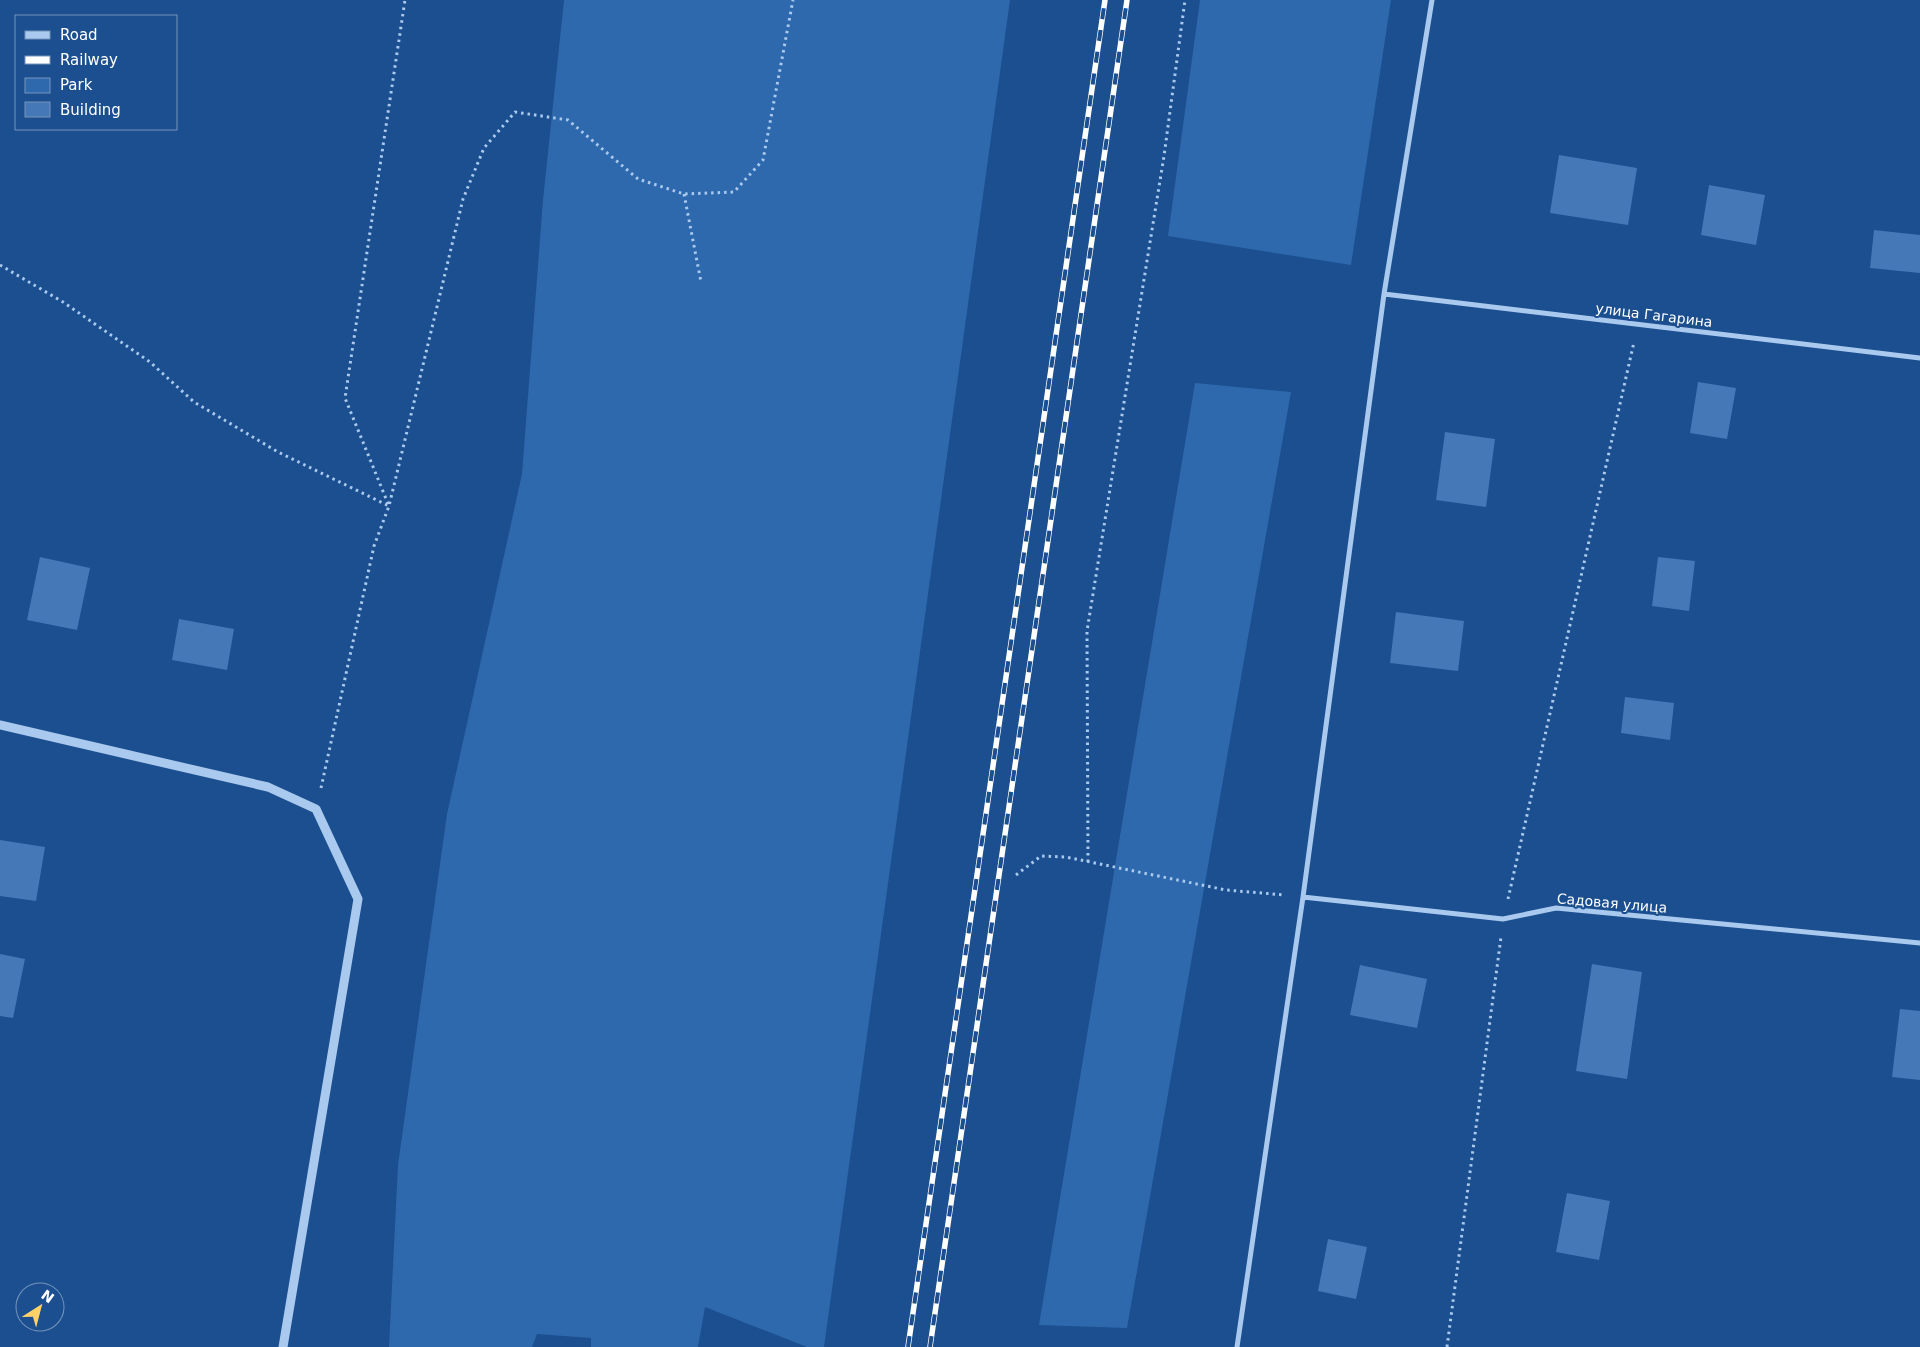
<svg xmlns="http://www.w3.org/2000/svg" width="1920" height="1347" viewBox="0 0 1920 1347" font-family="'DejaVu Sans',sans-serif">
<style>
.green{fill:#2e69ad}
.building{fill:#4478b7}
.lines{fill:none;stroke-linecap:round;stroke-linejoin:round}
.path{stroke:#a9c9ee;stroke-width:3;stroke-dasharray:2.5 4;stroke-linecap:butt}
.minor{stroke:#a9c9ee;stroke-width:5}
.tertiary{stroke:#a9c9ee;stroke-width:9}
.rail-casing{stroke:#fff;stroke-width:5.5}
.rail{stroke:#1b4f8f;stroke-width:4;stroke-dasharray:11;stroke-linecap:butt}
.labels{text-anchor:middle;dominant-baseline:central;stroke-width:4;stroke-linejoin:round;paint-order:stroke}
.street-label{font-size:14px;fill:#fff;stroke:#1b4f8f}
</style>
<rect width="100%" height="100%" fill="#1b4f8f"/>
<path class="green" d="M564,0H1010L824,1347H807L705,1307L698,1347H591V1338L537,1334L532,1347H389L398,1165L447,814L522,474L543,200Z
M1200,0H1391L1351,265L1168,236Z
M1195,383L1291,392L1127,1328L1039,1325Z"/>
<path class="building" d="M1559,155L1637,168L1628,225L1550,213Z
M1709,185L1765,195L1756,245L1701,235Z
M1874,230L1920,235V273L1870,268Z
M1698,382L1736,388L1727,439L1690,433Z
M1445,432L1495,439L1486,507L1436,500Z
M40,557L90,568L77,630L27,620Z
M1658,557L1695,561L1689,611L1652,606Z
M1396,612L1464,621L1458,671L1390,663Z
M179,619L234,629L227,670L172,660Z
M1625,697L1674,703L1670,740L1621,733Z
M0,840L45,847L36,901L0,896Z
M0,954L25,959L13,1018L0,1016Z
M1592,964L1642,972L1627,1079L1576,1071Z
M1360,965L1427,979L1417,1028L1350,1015Z
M1900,1009L1920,1011V1080L1892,1077Z
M1567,1193L1610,1201L1599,1260L1556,1252Z
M1328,1239L1367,1247L1356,1299L1318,1291Z"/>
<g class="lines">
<path class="path" d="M684,194L701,282
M0,265L63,302L150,362L194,402L278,452L389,506L463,199L484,148L515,112L568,120L638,179L684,194L734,192L763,160L793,0
M321,788L374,546L389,506L345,398L405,0
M1088,862L1087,631L1164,156L1185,0
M1016,875L1041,856L1066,857L1226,890L1285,895
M1508,899L1634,342
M1447,1347L1501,937"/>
<path class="minor" d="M1384,294L1920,358
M1303,897L1503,919L1556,908L1920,943
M1237,1347L1303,897L1384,294L1432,0"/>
<path class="tertiary" d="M0,725L268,787L316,809L358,899L283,1347"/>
<defs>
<path id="rail" d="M908,1347L1105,0
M930,1347L1127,0"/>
</defs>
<use href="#rail" class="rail-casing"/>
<use href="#rail" class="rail"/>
</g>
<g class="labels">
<g class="street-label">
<text transform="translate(1654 315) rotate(7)">улица Гагарина</text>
<text transform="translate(1612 903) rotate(5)">Садовая улица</text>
</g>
</g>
<rect x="15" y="15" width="162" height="115" fill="#1b4f8f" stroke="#7695bc"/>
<rect x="25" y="31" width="25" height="8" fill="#a9c9ee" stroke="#7695bc"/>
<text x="60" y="40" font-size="15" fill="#ffffff">Road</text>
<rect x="25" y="56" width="25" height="8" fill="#ffffff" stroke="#7695bc"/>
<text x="60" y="65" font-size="15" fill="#ffffff">Railway</text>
<rect x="25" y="78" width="25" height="15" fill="#2e69ad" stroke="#7695bc"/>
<text x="60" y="90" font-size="15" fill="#ffffff">Park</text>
<rect x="25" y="102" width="25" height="15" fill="#4478b7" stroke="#7695bc"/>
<text x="60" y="115" font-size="15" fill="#ffffff">Building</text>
<g transform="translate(40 1307) rotate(36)"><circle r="24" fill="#1b4f8f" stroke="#7695bc"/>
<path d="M0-4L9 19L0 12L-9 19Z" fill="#ffd166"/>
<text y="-8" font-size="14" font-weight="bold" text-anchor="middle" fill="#ffffff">N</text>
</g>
</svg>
